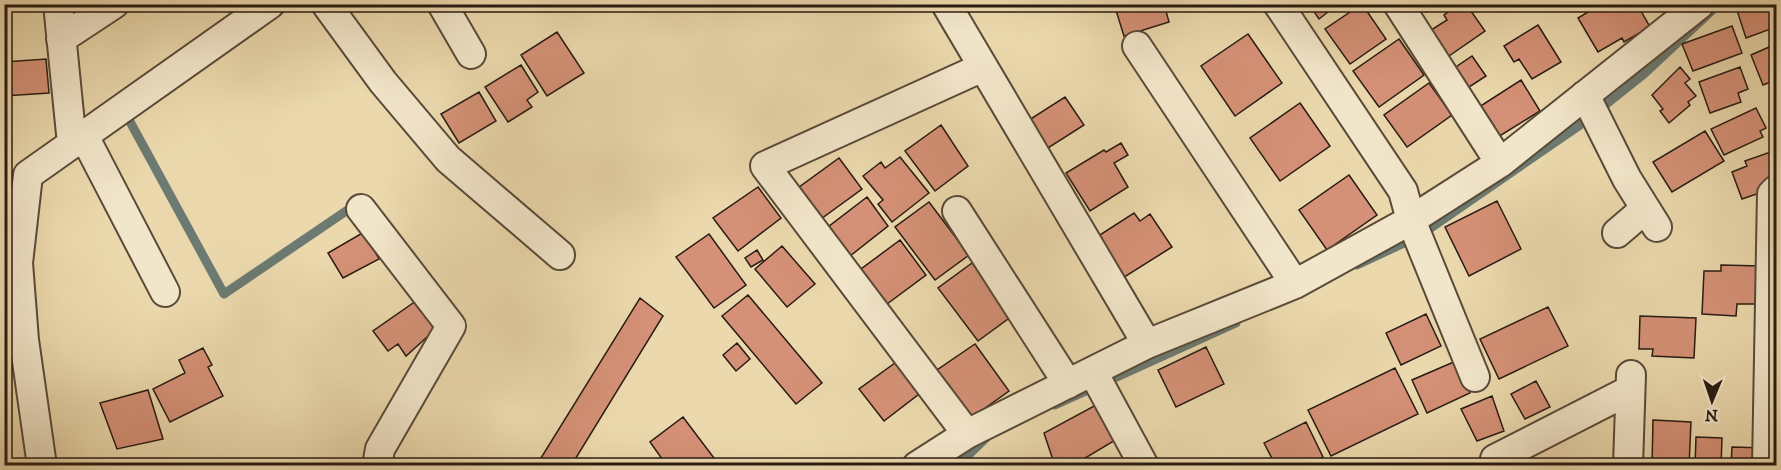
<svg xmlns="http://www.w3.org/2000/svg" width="1781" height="470" viewBox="0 0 1781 470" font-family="'IM FELL DW Pica',serif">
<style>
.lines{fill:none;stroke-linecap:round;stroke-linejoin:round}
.stream{stroke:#6c7a72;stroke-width:9}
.building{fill:#d59177;stroke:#281b12;stroke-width:1.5}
.street-casing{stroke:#594a39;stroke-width:32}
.street{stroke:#f2e6ca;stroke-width:28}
</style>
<rect width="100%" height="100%" fill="#ebd9ad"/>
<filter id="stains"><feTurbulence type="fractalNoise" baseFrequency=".00333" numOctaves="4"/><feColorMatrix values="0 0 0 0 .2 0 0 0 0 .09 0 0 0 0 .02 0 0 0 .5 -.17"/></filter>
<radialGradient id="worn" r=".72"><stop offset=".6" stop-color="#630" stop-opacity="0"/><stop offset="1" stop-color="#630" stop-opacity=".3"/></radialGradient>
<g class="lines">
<path class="stream" d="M128,118L224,294L352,207L355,211
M1357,265L1419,236L1580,125L1644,74L1719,4
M1055,405L1236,323
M957,466L988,436"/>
</g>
<path class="building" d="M1114,4H1164L1169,22L1124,36Z
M1309,4H1338L1319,19Z
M1362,4L1386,39L1350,64L1325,29Z
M1421,4H1437L1426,12Z
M1459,4H1466L1485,31L1446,58L1428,32L1447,20L1444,15Z
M1601,4H1637L1650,27L1624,42L1622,38L1598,52L1578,18Z
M1735,4H1776V27L1746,38Z
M1538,25L1561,62L1532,79L1519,59L1514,62L1504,46Z
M1732,26L1742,53L1693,71L1682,44Z
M557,32L584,73L547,96L521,55Z
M1248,34L1282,83L1235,116L1201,66Z
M1399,39L1424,75L1379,107L1353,71Z
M1776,44V80L1763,85L1751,55Z
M1472,56L1486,76L1463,91L1450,71Z
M46,59L49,93L4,96V62Z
M521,65L538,92L527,100L532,107L508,122L485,87Z
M1680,67L1690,79L1685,83L1696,96L1688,102L1690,105L1669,123L1660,111L1663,109L1652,95Z
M1740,67L1748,89L1738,93L1741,102L1710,113L1699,82Z
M1521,80L1540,111L1498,137L1479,107Z
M1429,83L1452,115L1407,147L1384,115Z
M479,92L496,121L459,143L441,114Z
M1065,97L1084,125L1048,148L1029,120Z
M1300,103L1330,146L1280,181L1250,138Z
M1756,108L1766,128L1760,131L1763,137L1724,155L1711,129Z
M1776,116V135L1770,118Z
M941,125L968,166L935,191L905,151Z
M1705,131L1724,161L1672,192L1653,162Z
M1121,143L1128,155L1114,163L1128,187L1090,211L1066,173L1104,150L1106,152Z
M1776,150L1774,188L1742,199L1732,172L1747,166L1745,161Z
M900,157L929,193L892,222L878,204L883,200L863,176L881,162L885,168Z
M839,158L862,189L814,224L791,193Z
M1349,175L1377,215L1327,250L1299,210Z
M758,187L781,218L738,251L713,218Z
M867,197L888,226L850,256L828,227Z
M1497,201L1521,249L1469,276L1445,227Z
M929,202L969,255L935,280L895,227Z
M1134,213L1140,221L1150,214L1172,247L1118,281L1092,240Z
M364,232L379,259L343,278L328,253Z
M709,234L746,285L714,308L676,257Z
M900,240L926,275L887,304L861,269Z
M782,246L815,284L787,307L755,269Z
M757,250L763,260L751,267L745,258Z
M972,263L1012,316L978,341L938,288Z
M1721,265L1761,266L1759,304H1737L1736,316L1702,314L1704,271H1721Z
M748,295L822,383L796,404L722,316Z
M640,298L663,316L571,466H536Z
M416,301L437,328L406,356L398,344L388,351L373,331Z
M1548,307L1568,346L1499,379L1480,339Z
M1426,314L1441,346L1401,365L1386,333Z
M1640,316L1696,318L1694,358L1652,356L1653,349H1639Z
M737,343L750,359L736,371L723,355Z
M975,344L1009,391L971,418L937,370Z
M1206,347L1224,384L1176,407L1158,370Z
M203,348L212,365L208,367L223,396L170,422L153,389L185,373L179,360Z
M1456,361L1470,393L1427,413L1412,380Z
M895,363L919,394L884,421L859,389Z
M1395,368L1418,414L1331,456L1308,410Z
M1536,381L1550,407L1525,419L1511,394Z
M148,390L163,439L117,449L100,403Z
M1492,396L1504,431L1477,441L1461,409Z
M1096,405L1117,439L1072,466H1055L1044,433Z
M683,417L720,466H667L650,442Z
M1653,420L1691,422L1689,466H1652Z
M1306,422L1323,457L1305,466H1276L1264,443Z
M1696,437L1722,438L1721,466H1695Z
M1732,447L1764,448L1763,466H1731Z"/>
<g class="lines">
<defs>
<path id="street" d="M58,4L72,144
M326,4L383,82L448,159L560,255
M442,4L471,54
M946,4L1147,344
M1278,4L1403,191L1411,220L1475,377
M1398,4L1500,163
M61,39L114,4
M1137,46L1295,284
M1585,95L1627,179L1657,227
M84,136L165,292
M361,209L451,326L380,449L377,466
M957,211L1068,384
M1617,233L1645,209
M18,263L24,340L42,466
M4,266L18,263L28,175L270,4
M1093,372L1144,466
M967,434L765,166L983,67
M1495,459L1630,390
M917,466L967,434L1147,344L1295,284L1411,220L1500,163L1700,4
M1628,466L1631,375
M1767,466L1772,194L1776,190"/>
</defs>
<use href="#street" class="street-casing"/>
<use href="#street" class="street"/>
</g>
<rect width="1781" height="470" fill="none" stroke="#ebd9ad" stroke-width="24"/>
<rect x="6" y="6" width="1769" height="458" fill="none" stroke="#281b12" stroke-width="3"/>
<rect x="12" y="12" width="1757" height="446" fill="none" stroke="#281b12" stroke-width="1.5"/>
<g transform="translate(1712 401) rotate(182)" stroke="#f2e6ca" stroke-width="4.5" paint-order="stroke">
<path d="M0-4.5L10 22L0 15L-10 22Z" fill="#281b12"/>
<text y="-9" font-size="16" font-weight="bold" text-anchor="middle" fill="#281b12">N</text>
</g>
<rect width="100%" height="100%" filter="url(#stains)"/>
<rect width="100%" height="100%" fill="url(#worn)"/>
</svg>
